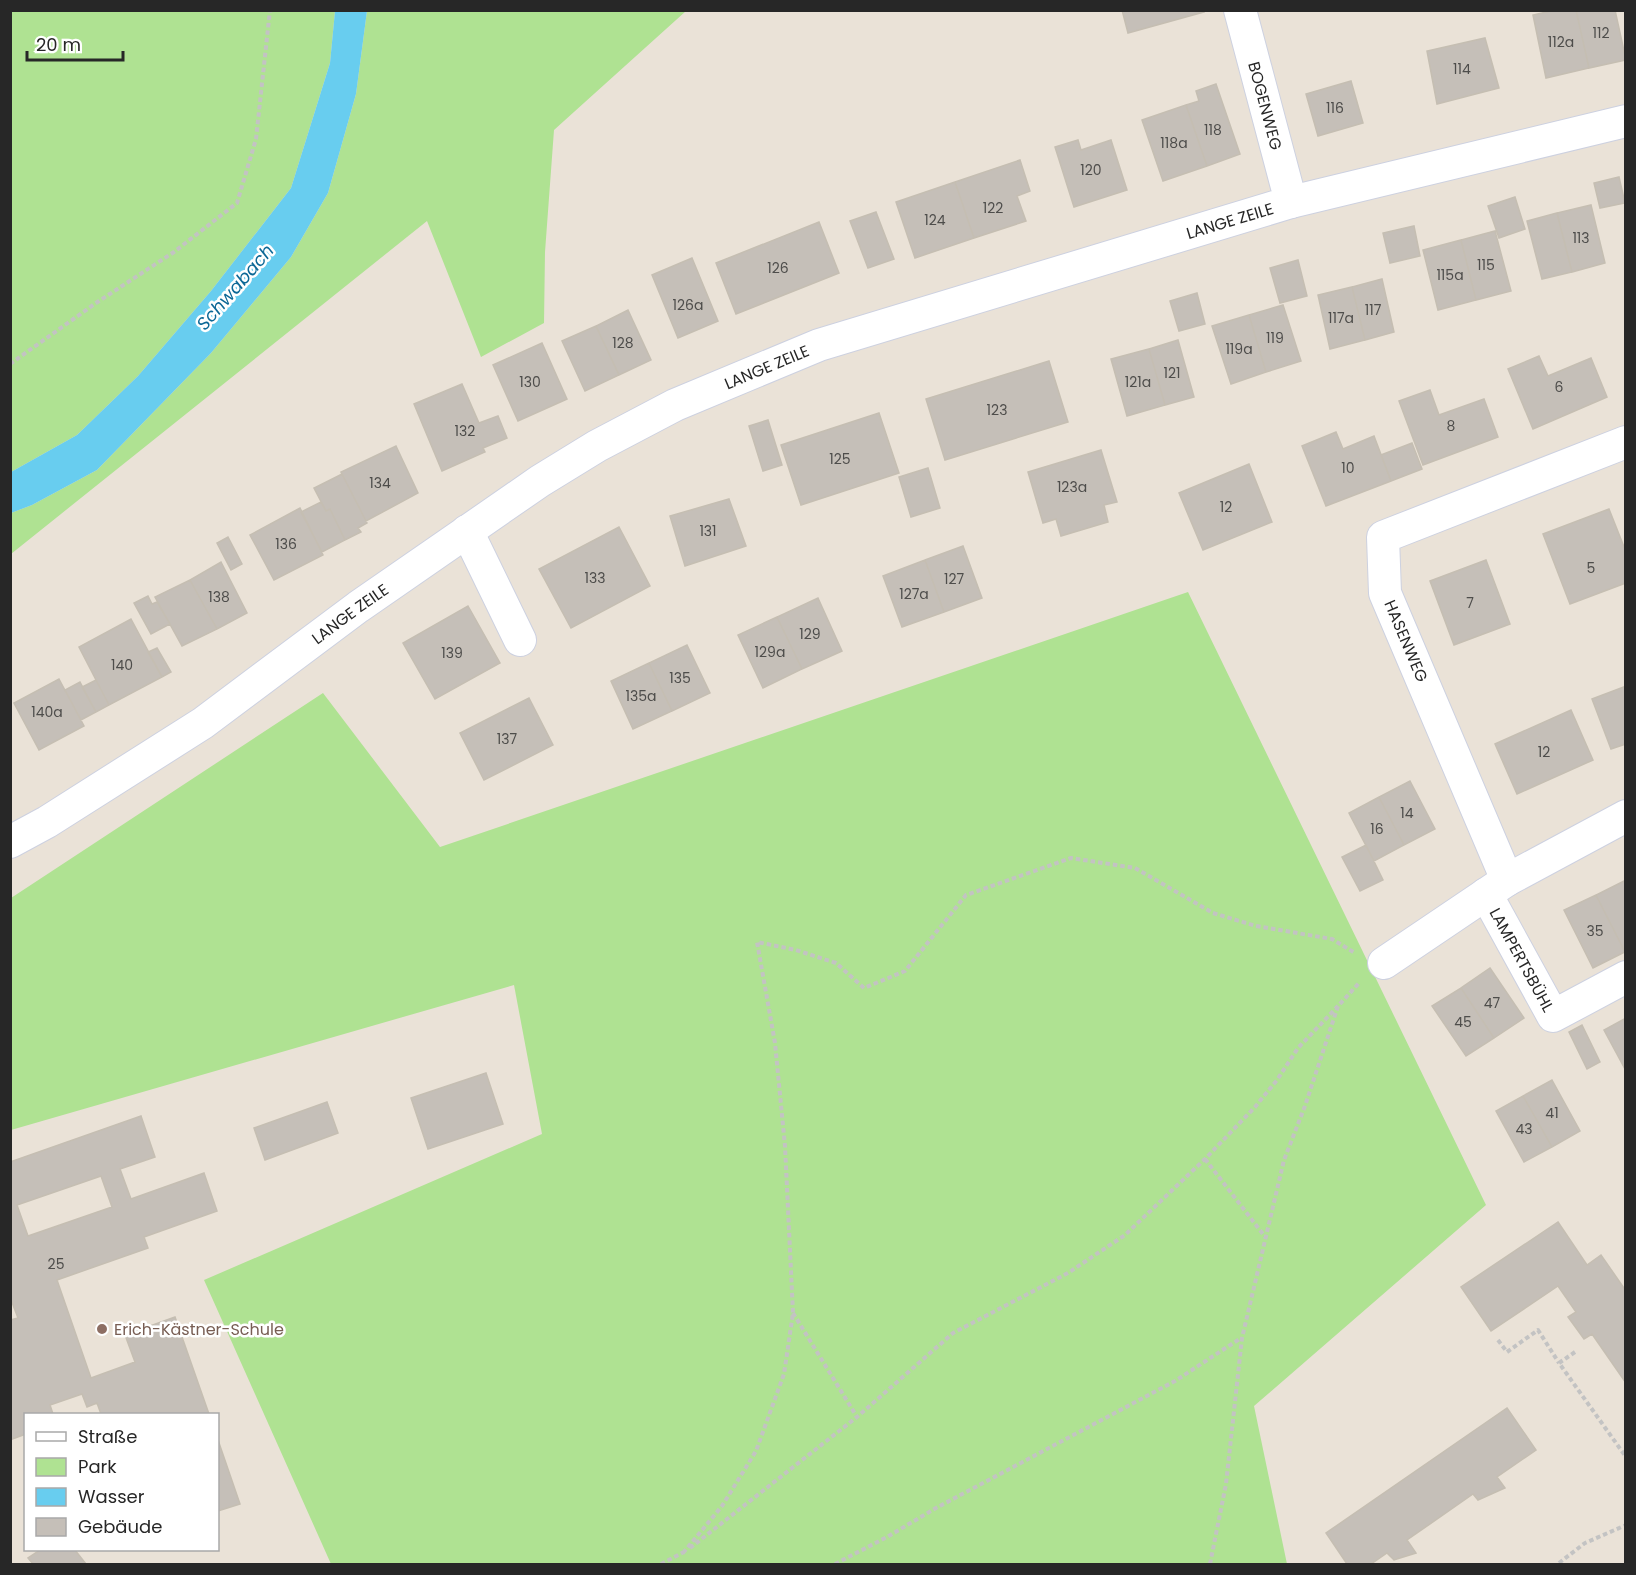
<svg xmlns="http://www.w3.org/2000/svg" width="1636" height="1575" viewBox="0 0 1636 1575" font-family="Poppins,sans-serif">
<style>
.green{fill:#afe292}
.water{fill:#68cdef}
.building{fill:#c5bfb8;stroke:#c5beb2;stroke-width:1.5;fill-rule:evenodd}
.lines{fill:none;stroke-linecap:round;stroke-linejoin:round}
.minor-casing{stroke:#cdd1e0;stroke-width:34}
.path{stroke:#c3c3c3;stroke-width:4;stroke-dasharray:4.5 3;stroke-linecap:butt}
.minor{stroke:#fff;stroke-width:32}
.education-dot{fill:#8d6e63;stroke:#fff;stroke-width:2}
.labels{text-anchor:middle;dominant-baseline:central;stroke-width:5;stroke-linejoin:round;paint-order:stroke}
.number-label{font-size:14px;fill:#4e4d4b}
.street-label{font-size:16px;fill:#272727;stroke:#fff}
.education-label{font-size:16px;fill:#785e54;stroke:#fff;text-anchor:start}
.water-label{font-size:18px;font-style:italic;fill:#0c6896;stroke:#fff}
</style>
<rect width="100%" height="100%" fill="#eae2d7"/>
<path class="green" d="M11,11H335L330,63L291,188L211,291L138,376L77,435L11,472Z
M367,11H686L554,130L545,252L544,323L481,357L427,221L11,554V513L32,505L97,470L211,353L291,257L328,193L356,94Z
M1188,592L1486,1205L1254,1406L1287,1564H331L204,1280L542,1134L514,985L11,1130V898L323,693L440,847Z"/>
<path class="water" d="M335,11H367L356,94L328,193L291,257L211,353L97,470L32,505L11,513V472L77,435L138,376L211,291L291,188L330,63Z"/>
<path class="building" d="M1122,10H1203L1204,12L1128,33Z
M1555,10H1576L1589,68L1546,78L1533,15Z
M1576,10H1615L1626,60L1589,68Z
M1485,38L1499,88L1437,104L1427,51Z
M1351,81L1363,123L1318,136L1306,94Z
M1216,84L1240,154L1207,166L1186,105L1199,101L1196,91Z
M1186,105L1207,166L1163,181L1142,120Z
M1078,140L1081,150L1111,140L1127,190L1074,207L1055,147Z
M1020,160L1030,191L1017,196L1026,221L974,238L955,182Z
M1619,177L1625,203L1600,208L1594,183Z
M955,182L974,238L915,258L896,202Z
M1515,197L1525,229L1499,238L1488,206Z
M1591,205L1605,263L1572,272L1557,213Z
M876,212L894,259L868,268L850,221Z
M1557,213L1572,272L1542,279L1527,221Z
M819,222L839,273L736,314L716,263Z
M1414,226L1420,256L1390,263L1383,233Z
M1495,231L1511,291L1476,300L1461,240Z
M1461,240L1476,300L1438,310L1423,250Z
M692,258L718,321L678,338L652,275Z
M1298,260L1307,296L1280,303L1270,268Z
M1382,279L1394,332L1365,340L1352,287Z
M1352,287L1365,340L1330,349L1318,295Z
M1197,293L1205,324L1179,331L1170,301Z
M1283,305L1301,361L1266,372L1249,315Z
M628,310L651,360L619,375L596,326Z
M1249,315L1266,372L1231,384L1212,326Z
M596,326L619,375L585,391L562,341Z
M1178,340L1194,397L1165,405L1149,349Z
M542,343L567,399L518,421L493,365Z
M1149,349L1165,405L1127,416L1111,359Z
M1539,356L1548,376L1591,358L1607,397L1533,429L1508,369Z
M1049,361L1068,422L945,460L926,399Z
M462,384L479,423L498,416L507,438L483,448L485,452L442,471L414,404Z
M1430,390L1439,415L1484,399L1498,437L1423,465L1399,401Z
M879,413L899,473L801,505L781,445Z
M768,420L782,465L763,471L749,426Z
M1336,432L1343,449L1374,436L1391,481L1326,506L1302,446Z
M1412,443L1422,469L1391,481L1381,455Z
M396,446L418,493L366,521L341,472Z
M1101,450L1117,502L1104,505L1108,522L1061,536L1056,519L1043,523L1028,472Z
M1249,464L1272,522L1203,550L1179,493Z
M928,468L940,508L911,517L899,477Z
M342,474L367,523L358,528L361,532L345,540L330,509L326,511L314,488Z
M729,499L746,546L685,566L670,516Z
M321,502L326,511L330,509L345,540L322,552L301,512Z
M300,508L323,555L274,580L250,535Z
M1609,509L1626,552V583L1570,604L1543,534Z
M619,527L650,586L571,628L539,569Z
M228,537L242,564L231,570L217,543Z
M963,546L982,598L944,612L925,560Z
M925,560L944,612L902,627L883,576Z
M1486,560L1510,624L1454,645L1430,581Z
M221,562L247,613L217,629L190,580Z
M190,580L217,629L182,646L155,597Z
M148,596L152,604L157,602L170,624L151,634L134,603Z
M818,598L842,651L802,669L777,617Z
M468,606L500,663L435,699L403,643Z
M777,617L802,669L763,688L738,635Z
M131,619L162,677L109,705L79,647Z
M687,645L710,693L672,711L649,663Z
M157,648L171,672L162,677L148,652Z
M649,663L672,711L633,729L611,681Z
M59,679L84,726L39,750L14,703Z
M96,680L109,705L96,712L82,687Z
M80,682L96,712L81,720L65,690Z
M1626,686V744L1611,749L1592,699Z
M529,698L553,745L484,780L460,733Z
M1571,710L1593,760L1517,794L1495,744Z
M1410,781L1435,829L1404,845L1379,797Z
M1379,797L1404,845L1374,861L1349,813Z
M1366,845L1383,880L1360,891L1342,857Z
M1626,880V952H1625L1596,895Z
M1596,895L1625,952L1593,968L1564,910Z
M1490,968L1524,1018L1494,1038L1461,988Z
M1461,988L1494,1038L1466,1056L1432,1006Z
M1626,1018V1071L1604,1030Z
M1582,1025L1600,1062L1587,1069L1569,1032Z
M486,1073L503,1124L428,1149L411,1098Z
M1552,1080L1580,1131L1552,1147L1523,1096Z
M1523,1096L1552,1147L1524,1162L1496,1111Z
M327,1102L338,1133L265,1160L254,1128Z
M141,1116L155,1157L120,1169L131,1199L204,1173L217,1211L144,1237L148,1248L57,1280L91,1378L135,1362L125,1335L175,1317L209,1414H101L97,1403L87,1407L82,1394L50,1405L53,1414H26V1434L10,1440V1320L18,1318L10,1297V1162ZM101,1176L112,1207L28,1236L17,1205Z
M1558,1222L1587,1265L1601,1255L1626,1291V1383L1592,1334L1584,1339L1568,1317L1576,1312L1558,1286L1491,1331L1461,1287Z
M1507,1408L1536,1450L1497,1477L1505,1488L1478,1500L1473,1494L1407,1540L1416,1553L1394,1560L1387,1553L1371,1564H1347L1326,1533Z
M218,1440L240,1504L218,1511Z
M40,1550H75L86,1564H33L28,1558Z"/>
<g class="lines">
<defs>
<g id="minor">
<path id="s1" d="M1240,10L1291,202"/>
<path d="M467,531L520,640"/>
<path id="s2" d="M10,842L47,822L203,723L358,607L540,481L597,446L675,405L819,345L1291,202L1626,121"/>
<path d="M1507,880L1385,593L1383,537L1626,442"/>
<path id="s3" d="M1486,894L1553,1016L1626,977"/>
<path d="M1384,963L1507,880L1626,816"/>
</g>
</defs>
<use href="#minor" class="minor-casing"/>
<path class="path" d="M10,364L96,303L174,252L237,203L256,139L270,10
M1205,1159L1266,1238
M793,1313L857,1417
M1498,1340L1507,1352L1538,1330L1559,1363
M1575,1352L1559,1363L1626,1457
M690,1548L857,1417L953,1333L1068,1273L1125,1235L1205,1159L1255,1107L1277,1080L1298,1048L1338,1006
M683,1553L722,1506L756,1451L784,1374L793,1313L785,1146L775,1043L757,942L796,950L836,963L864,988L905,971L966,895L1071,858L1135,868L1213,913L1256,926L1332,939L1355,953
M1559,1563L1585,1543L1626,1525
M661,1564L684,1552
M835,1564L887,1537L936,1508L1175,1381L1241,1338
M1210,1564L1226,1484L1242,1338L1284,1160L1305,1106L1338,1006L1360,982"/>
<use href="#minor" class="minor"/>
</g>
<circle class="education-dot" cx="102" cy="1329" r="6"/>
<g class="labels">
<g class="number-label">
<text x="1601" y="33">112</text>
<text x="1561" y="42">112a</text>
<text x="1462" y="69">114</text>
<text x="1335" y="108">116</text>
<text x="1213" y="130">118</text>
<text x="1174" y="143">118a</text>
<text x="1091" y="170">120</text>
<text x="993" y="208">122</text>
<text x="935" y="220">124</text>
<text x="1581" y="238">113</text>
<text x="1486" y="265">115</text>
<text x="778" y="268">126</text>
<text x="1450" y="275">115a</text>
<text x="688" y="305">126a</text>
<text x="1373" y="310">117</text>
<text x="1341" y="318">117a</text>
<text x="1275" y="338">119</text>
<text x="623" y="343">128</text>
<text x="1239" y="349">119a</text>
<text x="1172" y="373">121</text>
<text x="530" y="382">130</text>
<text x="1138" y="382">121a</text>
<text x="1559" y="387">6</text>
<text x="997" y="410">123</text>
<text x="1451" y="426">8</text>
<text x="465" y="431">132</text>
<text x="840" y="459">125</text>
<text x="1348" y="468">10</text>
<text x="380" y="483">134</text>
<text x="1072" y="487">123a</text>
<text x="1226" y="507">12</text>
<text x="708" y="531">131</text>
<text x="286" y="544">136</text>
<text x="1591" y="568">5</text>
<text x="595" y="578">133</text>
<text x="954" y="579">127</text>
<text x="914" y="594">127a</text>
<text x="219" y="597">138</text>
<text x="1470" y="603">7</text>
<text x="810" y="634">129</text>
<text x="770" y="652">129a</text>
<text x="452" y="653">139</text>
<text x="122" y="665">140</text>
<text x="680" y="678">135</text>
<text x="641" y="696">135a</text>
<text x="47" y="712">140a</text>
<text x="507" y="739">137</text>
<text x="1544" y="752">12</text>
<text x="1407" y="813">14</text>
<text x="1377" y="829">16</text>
<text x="1595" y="931">35</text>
<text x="1492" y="1003">47</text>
<text x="1463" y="1022">45</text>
<text x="1552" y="1113">41</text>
<text x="1524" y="1129">43</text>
<text x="56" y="1264">25</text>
</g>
<g class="street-label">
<text stroke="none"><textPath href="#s1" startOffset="99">BOGENWEG</textPath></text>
<text stroke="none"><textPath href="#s2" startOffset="1382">LANGE ZEILE</textPath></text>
<text stroke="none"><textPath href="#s2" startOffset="896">LANGE ZEILE</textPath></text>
<text stroke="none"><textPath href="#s2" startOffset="410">LANGE ZEILE</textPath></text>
<text transform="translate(1406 641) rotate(67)">HASENWEG</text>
<text stroke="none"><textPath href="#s3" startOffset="75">LAMPERTSBÜHL</textPath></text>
</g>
<g class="education-label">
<text x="114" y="1329">Erich-Kästner-Schule</text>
</g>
<g class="water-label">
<text transform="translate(235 287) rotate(-49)">Schwabach</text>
</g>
</g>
<rect width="1636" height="1575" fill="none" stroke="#272727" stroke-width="24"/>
<rect x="24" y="1413" width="195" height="138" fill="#ffffff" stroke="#a9a9a9" stroke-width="1.5"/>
<rect x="36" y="1432" width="30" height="9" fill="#ffffff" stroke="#a9a9a9" stroke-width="1.5"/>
<text x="78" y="1443" font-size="18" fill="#272727">Straße</text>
<rect x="36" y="1458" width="30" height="18" fill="#afe292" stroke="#a9a9a9" stroke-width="1.5"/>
<text x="78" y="1473" font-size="18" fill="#272727">Park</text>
<rect x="36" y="1488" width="30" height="18" fill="#68cdef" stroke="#a9a9a9" stroke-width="1.5"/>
<text x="78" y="1503" font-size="18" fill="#272727">Wasser</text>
<rect x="36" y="1518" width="30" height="18" fill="#c5bfb8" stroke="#a9a9a9" stroke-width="1.5"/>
<text x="78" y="1533" font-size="18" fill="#272727">Gebäude</text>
<path d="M27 51v9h96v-9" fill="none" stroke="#272727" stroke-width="3"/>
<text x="36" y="51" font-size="18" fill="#272727" stroke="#ffffff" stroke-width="4.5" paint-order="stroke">20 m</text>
</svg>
